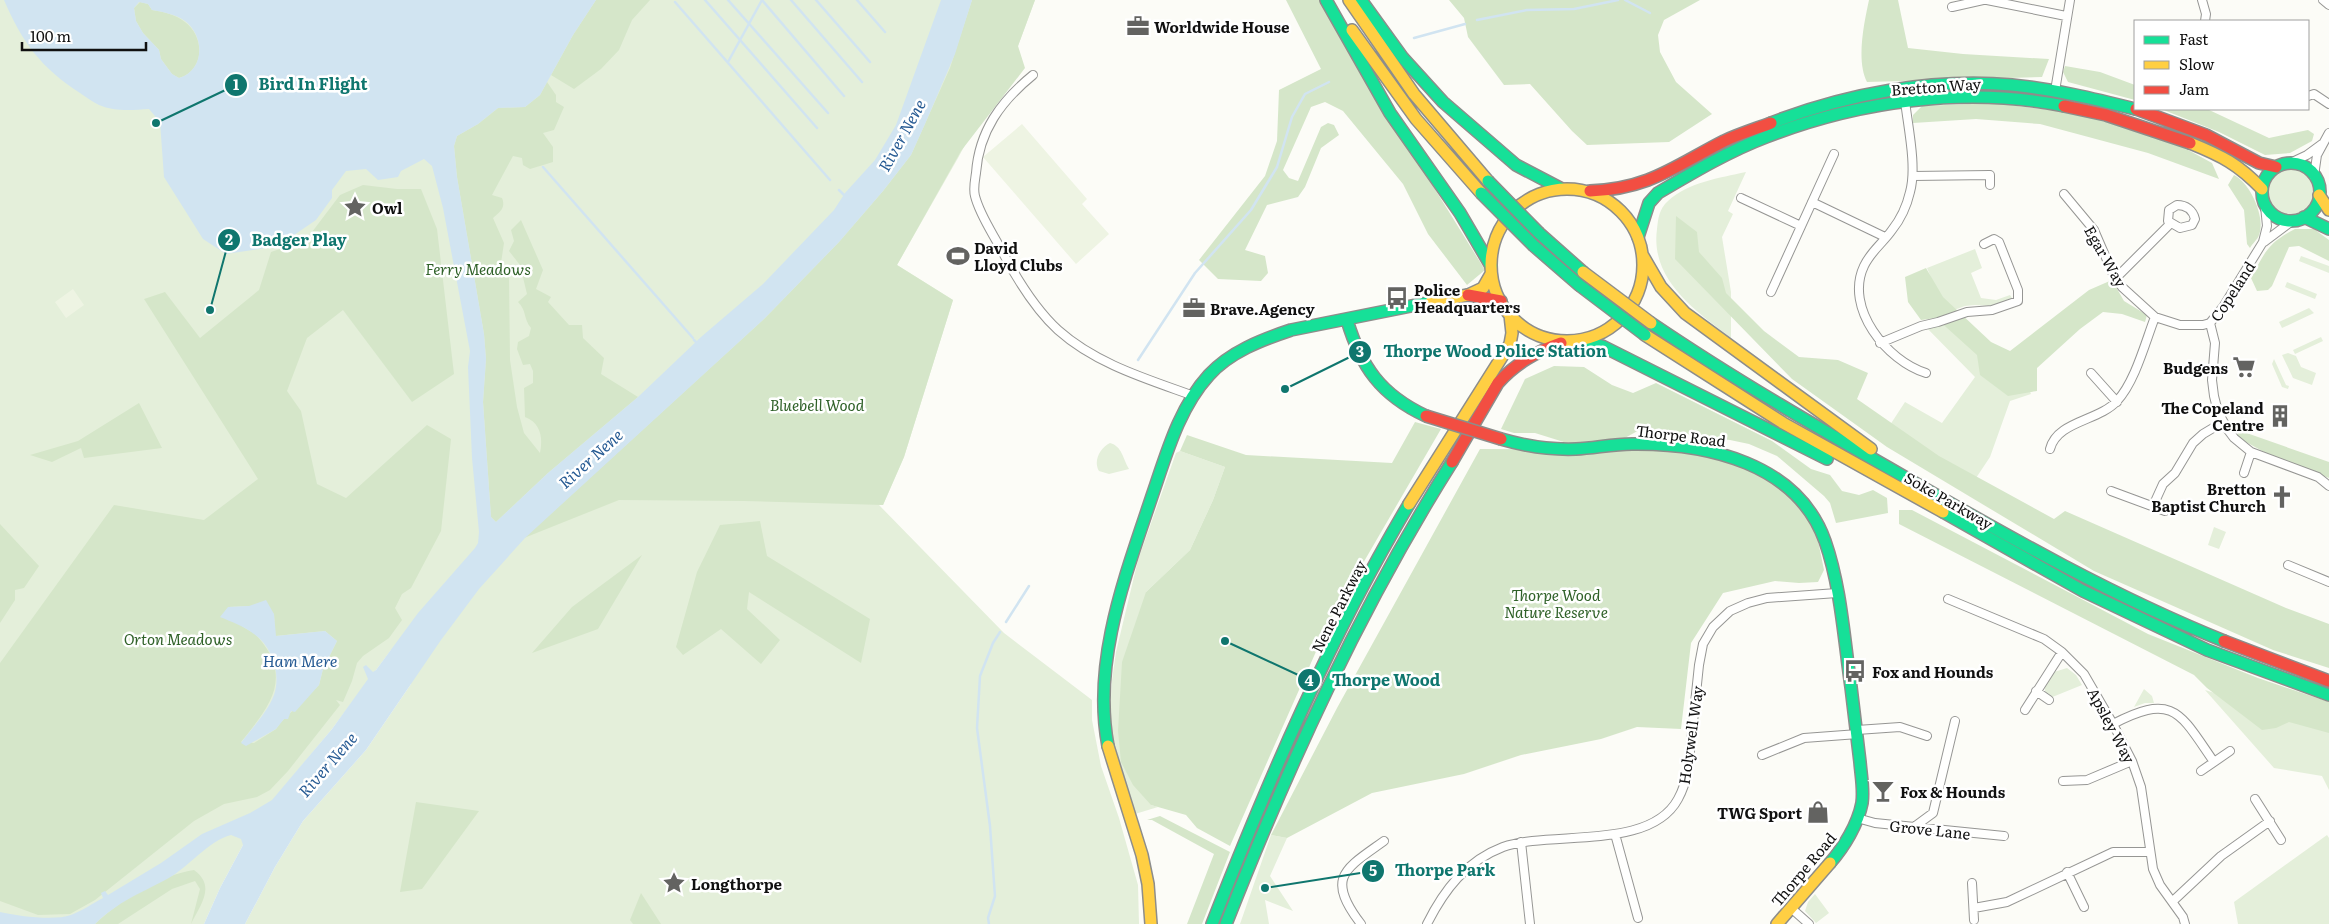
<svg xmlns="http://www.w3.org/2000/svg" width="2329" height="924" viewBox="0 0 2329 924" font-family="Literata,serif">
<style>
.green{fill:#e4efda}
.forest{fill:#d5e6c9;fill-rule:evenodd}
.pitch{fill:#eef4e3}
.water{fill:#d1e4f1;fill-rule:evenodd}
.lines{fill:none;stroke-linecap:round;stroke-linejoin:round}
.stream{stroke:#d1e4f1;stroke-width:2.5}
.street-casing{stroke:#969694;stroke-width:10}
.fast-casing{stroke:#8d8d8b;stroke-width:14}
.slow-casing{stroke:#8d8d8b;stroke-width:14}
.jam-casing{stroke:#8d8d8b;stroke-width:14}
.street{stroke:#fffffe;stroke-width:8}
.fast{stroke:#16e098;stroke-width:11}
.slow{stroke:#ffcf43;stroke-width:11}
.jam{stroke:#f24e42;stroke-width:11}
.fast-bridge-casing{stroke:#8d8d8b;stroke-width:14;stroke-linecap:butt}
.slow-bridge-casing{stroke:#8d8d8b;stroke-width:14;stroke-linecap:butt}
.jam-bridge-casing{stroke:#8d8d8b;stroke-width:14;stroke-linecap:butt}
.fast-bridge{stroke:#16e098;stroke-width:11}
.slow-bridge{stroke:#ffcf43;stroke-width:11}
.jam-bridge{stroke:#f24e42;stroke-width:11}
.labels{text-anchor:middle;dominant-baseline:central;stroke-width:5;stroke-linejoin:round;paint-order:stroke}
.poi-label{font-size:15px;font-weight:bold;fill:#101010;stroke:#fff;text-anchor:start}
.street-label{font-size:15px;fill:#101010;stroke:#fff}
.park-label{font-size:15px;font-style:italic;fill:#2f6128;stroke:#fff}
.water-label{font-size:16px;font-style:italic;fill:#285c94;stroke:#fff}
.leader{fill:none;stroke:#0f766e;stroke-width:2}
.callout-dot{fill:#0f766e;stroke:#fff;stroke-width:2}
.mark-label{font-size:15px;text-anchor:middle;font-weight:bold;fill:#fff}
.callout-label{font-size:16px;text-anchor:middle;font-weight:bold;fill:#0f766e;stroke:#fff;stroke-width:5;stroke-linejoin:round;paint-order:stroke}
</style>
<rect width="100%" height="100%" fill="#fcfcf7"/>
<path class="green" d="M0,0H1035L1018,46L958,158L897,265L953,300L904,457L883,505H879L1004,633L1092,700V720L1101,766L1119,818L1138,885L1139,924H245L275,867L303,821L366,750L411,684L391,650L332,729L279,793L243,845L220,888L204,924H0Z
M2262 192a29 29 0 1 1 58 0a29 29 0 1 1-58 0Z
M1746,172L1728,211L1733,214L1722,237L1731,292V338C1696,311 1650,280 1657,229C1658,219 1659,209 1668,201C1689,182 1719,178 1746,172Z
M1975,249L1982,268L1971,273L1981,298L1996,300L2010,295L2012,298L1991,306L1975,305L1965,306L1946,313L1927,268Z
M2301,256L2329,266V273L2299,261Z
M2287,282L2317,294L2315,299L2285,287Z
M2309,308L2314,313L2282,328L2279,322Z
M1950,314L2018,361L2031,394L2010,401L1990,457L1974,481L1890,425L1905,402L1942,423L1975,377L1921,322Z
M2321,337L2323,341L2295,354L2293,350Z
M2288,353L2296,356L2301,367L2316,373L2312,385L2293,378L2282,355Z
M2274,359L2286,385L2289,386L2288,389L2282,387L2272,364Z
M1110,443C1122,446 1123,459 1129,469L1109,474L1099,471C1093,461 1100,448 1110,443Z
M1180,451L1225,467L1213,500L1190,550L1146,592L1151,805L1158,807L1135,814L1112,742L1110,715L1112,680L1116,652L1138,560L1176,453Z
M2214,527L2226,532L2219,549L2208,545Z
M2067,668L2076,675L2082,685L2050,698L2046,695L2044,685L2054,672Z
M2144,689L2152,696L2154,703H2145L2134,707Z
M2205,690L2329,729V790L2322,776L2274,768Z
M1271,835L1287,838L1270,876L1293,911L1265,900L1269,924H1240Z
M2327,835L2329,838V924H2238L2234,902Z
M1815,894L1829,913L1816,923L1805,911L1808,902Z"/>
<path class="forest" d="M596,0H650L632,20L619,50L601,69L574,89L551,75L573,35Z
M972,0H1035L1018,46L1025,68L961,151L897,265L953,300L904,457L883,505L744,501L619,500L524,538L765,318L839,242L883,191L911,155L950,68Z
M1286,0H1322L1353,57L1485,270L1467,285L1428,234L1403,184L1343,111L1325,102L1311,107L1283,170L1289,178L1298,181L1321,127L1328,123L1334,125L1339,135L1321,148L1305,187L1298,197L1267,205L1245,250L1265,256L1268,273L1261,281L1218,279L1199,260L1265,176L1277,141L1279,90L1321,69Z
M1449,0H1700L1664,20L1658,35L1660,52L1676,82L1712,114L1669,142L1587,145L1572,131L1530,84L1504,85L1468,37L1464,18Z
M1869,0H1898L1908,48L1963,54L2049,59L2042,77L1867,82C1856,61 1864,23 1869,0Z
M140,2L148,4L152,10C163,12 175,14 185,22C205,37 205,70 179,78L172,74L161,59L159,50L143,33L136,21L134,8Z
M2065,66L2100,72L2135,85V100L2068,82L2063,72Z
M547,82L556,95V102L564,107L554,130L543,133L553,147V162L530,169L523,165L522,158L513,156L492,195L502,198C506,208 500,212 493,218L504,243L501,263L509,278L510,360L517,407L524,433L540,453C543,438 541,423 525,417L524,388L533,383V371L530,364L523,365L517,349L518,342L529,336L531,328C523,318 527,311 518,302L527,294L520,265L509,251L514,241L511,230L521,220L543,270L536,289L551,297L548,302L569,325H582L583,338L604,358L601,374L638,397L548,473L496,522L491,517L483,402L486,359L484,334L457,177L454,146L457,136L478,124L498,108L525,107L540,95Z
M1993,103L2068,112L2120,125L2179,145L2212,163L2219,179L2148,153L2040,124L1976,119L1913,123V115L1922,106Z
M2161,109H2207L2269,138L2308,130L2314,134L2312,141L2290,153L2265,155L2219,132Z
M2234,175C2250,183 2266,217 2259,235C2258,239 2252,244 2250,248L2247,244L2244,210L2228,185Z
M363,185L397,189H421L437,229L454,374L412,402L343,310L307,338L287,391L301,411L317,484L346,498L427,425L451,439L441,531L411,588L402,594L395,608L402,620L389,638L363,656L357,663L352,681L343,702L336,700L340,705L288,771L270,790L257,797L224,804L194,821L95,900L70,914L38,915L0,901V663L114,505L204,520L258,479L144,299L165,292L200,338L259,290L271,252L306,240L340,195ZM249,606L274,614L275,636L325,631L337,641L323,669L319,685L281,722L276,729L254,743L241,742C269,707 294,678 258,637C254,632 247,630 242,626C236,622 232,613 228,607Z
M1676,216L1697,232L1699,252L1722,278L1726,293L1764,331L1799,357L1838,360L1868,373L1857,399L1939,456L2054,519L2065,511L2286,608L2329,624V668L2273,650L2094,571L1887,447L1792,379L1675,259Z
M2295,229H2314L2329,240V261L2299,246L2289,247L2272,286L2268,290L2257,291L2251,278C2265,252 2268,243 2295,229Z
M1926,268L1943,297L1991,342L2010,351L2089,290L2112,280L2124,301L2147,315L2145,322L2122,314L2103,312L2080,329L2037,368V391L2008,396L1980,375L1977,355L1936,318L1921,320L1908,302L1905,277Z
M1554,366L1584,367L1612,385L1633,393L1656,383L1772,441L1811,469L1830,475L1842,491L1859,495L1873,490L1887,498L1888,513L1836,523L1830,503L1824,496L1777,456L1749,444L1730,440L1643,428L1623,439L1567,443L1535,433H1514L1501,429L1525,379Z
M139,403L162,448L84,458L81,448L52,462L30,455L78,441Z
M1415,422L1441,429L1330,620L1230,846L1197,828L1186,815L1151,805L1133,785L1121,762L1118,731L1122,662L1146,592L1190,550L1213,500L1225,467L1180,451L1187,435L1246,455L1392,463Z
M2238,430L2329,462V478L2273,457L2237,437Z
M1480,449L1660,450L1704,456L1754,469L1785,488L1808,518L1817,536L1824,570L1818,582L1799,583L1775,581L1723,593L1691,643L1681,729L1637,727L1601,739L1521,755L1464,774L1372,793L1287,838L1271,835L1337,708Z
M1899,510H1912L2148,634L2258,678L2329,702V733L2289,722L2276,728L2262,730L2207,688L2194,675L1899,524Z
M760,521L767,556L870,619L861,663L749,592L747,609L780,640L761,664L721,629L683,655L676,647L697,572L720,525Z
M0,524L39,566L24,588L15,590V600L0,623Z
M642,555L598,629L532,653L572,607Z
M416,802L479,811L422,889L400,892Z
M1160,816L1230,852L1202,924H1187L1214,854L1152,820H1147Z
M194,870C216,886 201,904 191,924L200,889L195,881L172,889L118,924H95C122,899 158,876 194,870Z
M641,893L661,924H633L630,920Z"/>
<path class="pitch" d="M1022,124L1087,199L1082,204L1109,234L1076,264L983,157Z
M73,289L84,305L66,318L55,302Z"/>
<path class="water" d="M4,0H596L573,35L540,95L525,107L498,108L478,124L457,136L454,146L457,177L484,334L486,359L483,402L491,517L496,522L548,473L638,397L701,337L763,284L834,210L845,193L875,160L896,125L941,0H972L955,54L925,124L911,155L883,191L839,242L765,318L525,538L479,589L441,640L366,750L303,821L275,867L245,924H204L220,888L243,845L241,839L231,835C209,840 188,868 167,879C139,894 119,901 95,924H0V912C18,916 54,921 71,915C82,911 93,903 103,898L101,893L105,891L108,895L161,863L202,834L250,813L272,800L332,729L368,679L363,667L366,665L373,672L376,670L418,613L475,548L478,543L479,532L472,458L468,367L470,351L443,208L432,166L424,159L401,171L398,177L378,180L366,169L346,171L332,190V198L316,220L278,246L226,254L203,239L164,177L160,122L149,109C133,110 115,112 99,105C93,102 86,97 80,93C41,68 22,42 4,0ZM139,2L148,4L152,10C163,12 175,14 185,21C205,36 205,70 179,78L172,74L161,59L159,50L143,33L136,21L134,8Z
M266,600L274,614L276,636L325,631L337,641L323,669L319,685L295,712L291,711L288,719H284L276,729L246,746L241,743C252,728 267,713 274,695C281,675 273,647 254,634C244,626 232,622 220,617L228,607L249,606Z"/>
<g class="lines">
<path class="stream" d="M705,0L817,128
M728,0L828,113
M762,0L844,96
M791,0L862,82
M816,0L870,62
M857,0L885,32
M1625,0L1650,13
M675,2L830,180
M1477,20L1527,10L1574,9L1618,0
M1414,38L1465,24
M728,62L762,0
M543,167L693,338
M839,190L844,195
M694,340L696,342
M1138,360L1195,273L1251,210L1277,167L1292,117L1305,94L1329,82
M1006,622L1029,586
M989,924L988,918L995,896L990,826L977,728L980,676L993,643L1000,632"/>
<defs>
<path id="street" d="M1987,0L2066,16
M2202,0L2206,14L2205,21
M2323,0L2329,5
M1952,7L1983,0
M1033,75C1001,101 979,131 976,173C975,180 973,189 975,196C980,216 994,235 1003,253C1018,281 1035,309 1058,330C1096,364 1147,379 1194,396
M2055,91L2070,0
M2308,96L2314,94L2329,104
M1905,101C1908,127 1917,167 1910,192C1907,205 1900,220 1892,230C1883,243 1871,251 1864,266C1844,308 1887,361 1926,373
M2290,163L2307,155L2322,144
M1913,176L1990,175V185
M2314,176L2317,155L2329,133
M2064,194L2094,230L2113,274L2122,287L2155,317L2180,325H2203L2210,323L2223,307L2263,242L2267,226L2265,206
M1741,198L1801,226
M1812,202L1885,237
M2177,205C2186,205 2193,210 2195,219L2192,225L2180,228L2168,221L2169,210Z
M2264,242L2292,221
M2116,278L2171,223
M1771,292L1834,154
M2210,323L2215,343L2212,380L2214,396L2218,412L2228,430L2234,438L2251,452L2318,477L2329,486
M1880,343L1921,326L1938,322L1967,312L1992,310L2018,301V290L1999,242L1994,239L1984,244
M2091,373L2117,402
M2050,449C2057,421 2099,421 2117,401C2135,382 2145,343 2155,317
M2244,473L2251,452
M2111,491L2165,511
M2153,506L2163,484L2175,473L2193,443L2203,434L2223,422
M2288,565L2329,582
M1948,599L2044,639L2062,652L2084,674L2113,724L2132,761L2141,787L2153,869L2160,885L2183,917L2185,924
M2036,691L2049,700
M2025,710L2062,652
M2113,724C2174,692 2180,713 2214,762
M1857,730L1900,727L1927,736
M1762,755L1804,738L1858,734
M2201,771L2230,751
M2063,781L2087,780L2132,761
M2255,799L2281,840
M1857,818L1875,823L2004,836
M1914,827L1933,813L1955,721
M1615,834L1638,918
M1521,842L1530,924
M2067,872L2084,907
M1972,883L1974,920
M2173,901L2221,856L2270,821
M1791,908L1809,924
M1974,908L2007,902L2113,852H2150
M1361,924C1325,877 1345,869 1384,841
M1427,924C1444,890 1466,861 1503,847C1552,830 1650,851 1678,799C1683,790 1686,780 1688,770L1699,665L1703,644L1713,627L1730,611L1748,603L1767,598L1837,593"/>
<path id="fast" d="M1326,0L1390,113L1460,213L1491,266
M1361,0L1403,58L1443,102L1516,165L1560,188
M1771,123C1846,94 1931,78 2012,85C2054,89 2095,99 2135,109
M2262 192a29 29 0 1 1 58 0a29 29 0 1 1-58 0Z
M2304,217L2329,229
M1539,233L1583,272
M1638,237L1649,203L1658,193C1692,173 1729,151 1766,137C1858,101 1966,86 2064,106
M1534,246L1579,285
M1347,320C1361,367 1381,395 1426,416
M1651,323C1735,380 1822,430 1910,480C2012,539 2115,597 2224,641
M1581,341L1602,346L1827,459
M1501,439C1525,446 1550,450 1576,449C1595,448 1613,444 1632,444C1707,443 1797,463 1825,541C1841,587 1844,639 1851,687C1854,712 1857,737 1860,762C1861,775 1864,790 1862,803C1858,824 1844,847 1830,863
M1943,512L2083,591L2207,650L2329,695
M1108,746C1092,662 1125,577 1151,499C1166,456 1178,409 1209,375C1230,352 1261,340 1291,330L1431,302
M1212,924C1268,781 1330,637 1409,504
M1226,924C1289,764 1360,608 1452,462"/>
<path id="slow" d="M1349,0L1414,94L1488,181
M1352,30L1416,119L1481,193
M2190,143C2222,156 2238,164 2262,189
M1491 265a76 76 0 1 1 152 0a76 76 0 1 1-152 0Z
M2319,195L2329,210
M1643,256L1661,287L1685,313L1871,449
M1431,302L1468,295L1483,288L1491,274
M1645,335L1783,423L1943,512
M1409,504L1510,344L1512,333L1510,315
M1108,746L1142,855L1148,884L1151,924
M1777,924L1830,863"/>
<path id="jam" d="M2064,106L2106,115L2190,143
M2136,109L2206,135L2259,163L2276,167
M1590,191C1649,189 1675,166 1724,141C1739,134 1755,129 1771,123
M1468,295L1501,301
M1452,462L1498,383C1516,363 1536,352 1561,343
M2224,641L2329,681"/>
</defs>
<use href="#street" class="street-casing"/>
<use href="#fast" class="fast-casing"/>
<use href="#slow" class="slow-casing"/>
<use href="#jam" class="jam-casing"/>
<use href="#street" class="street"/>
<use href="#fast" class="fast"/>
<use href="#slow" class="slow"/>
<use href="#jam" class="jam"/>
<defs>
<path id="fast-bridge" d="M1488,181L1539,233
M1481,193L1534,246
M1579,285L1645,335"/>
<path id="slow-bridge" d="M1583,272L1651,323"/>
<path id="jam-bridge" d="M1426,416L1501,439"/>
</defs>
<use href="#fast-bridge" class="fast-bridge-casing"/>
<use href="#slow-bridge" class="slow-bridge-casing"/>
<use href="#jam-bridge" class="jam-bridge-casing"/>
<use href="#fast-bridge" class="fast-bridge"/>
<use href="#slow-bridge" class="slow-bridge"/>
<use href="#jam-bridge" class="jam-bridge"/>
</g>
<defs>
<symbol id="office-bare" viewBox="-9 -9 18 18"><path d="M-6-3h4V-5.5h4V-3h4V5H-6ZM-1-4.5V-3h2v-1.5ZM-6 0V1H6V0Z" fill="#636361" stroke="#fff" stroke-width="2.5" paint-order="stroke"/></symbol>
<symbol id="sight-bare" viewBox="-9 -9 18 18"><path d="M0-6L1.8-2.2L6-1.7L2.9 1.2L3.7 5.4L0 3.3L-3.7 5.4L-2.9 1.2L-6-1.7L-1.8-2.2Z" fill="#636361" stroke="#fff" stroke-width="2.5" paint-order="stroke"/></symbol>
<symbol id="stadium-bare" viewBox="-9 -9 18 18"><path d="M0-5a6.5 5 0 1 0 0 10a6.5 5 0 1 0 0-10ZM-3.5-1.8h7v3.6h-7Z" fill="#636361" stroke="#fff" stroke-width="2.5" paint-order="stroke"/></symbol>
<symbol id="bus-bare" viewBox="-9 -9 18 18"><path d="M-5-6H5V4H4V6H2V4H-2V6H-4V4H-5ZM-3.5-4V0h7V-4ZM-3.5 1.2v1.5H-2V1.2ZM2 1.2v1.5H3.5V1.2Z" fill="#636361" stroke="#fff" stroke-width="2.5" paint-order="stroke"/></symbol>
<symbol id="supermarket-bare" viewBox="-9 -9 18 18"><path d="M-6-5.5h2.5l.6 2H6L4.5 2H-2.5L-4.4-4H-6ZM-1.5 3.2a1.3 1.3 0 1 0 .1 0ZM3 3.2a1.3 1.3 0 1 0 .1 0Z" fill="#636361" stroke="#fff" stroke-width="2.5" paint-order="stroke"/></symbol>
<symbol id="building-bare" viewBox="-9 -9 18 18"><path d="M-4-6H4V6H1V3H-1V6H-4ZM-2.5-4.3h1.7v1.8h-1.7ZM.8-4.3h1.7v1.8H.8ZM-2.5-1h1.7V.8h-1.7ZM.8-1h1.7V.8H.8Z" fill="#636361" stroke="#fff" stroke-width="2.5" paint-order="stroke"/></symbol>
<symbol id="church-bare" viewBox="-9 -9 18 18"><path d="M-1.2-6h2.4v3.5h3.3v2.4h-3.3V6h-2.4V-.1h-3.3v-2.4h3.3Z" fill="#636361" stroke="#fff" stroke-width="2.5" paint-order="stroke"/></symbol>
<symbol id="bar-bare" viewBox="-9 -9 18 18"><path d="M-6-5H6L.8 .8V4.5H3.5V6h-7V4.5H-.8V.8Z" fill="#636361" stroke="#fff" stroke-width="2.5" paint-order="stroke"/></symbol>
<symbol id="shop-bare" viewBox="-9 -9 18 18"><path d="M-5-2.5h2.3a2.7 3.5 0 0 1 5.4 0H5L5.5 6h-11ZM-1.5-2.5h3a1.5 2.3 0 0 0-3 0Z" fill="#636361" stroke="#fff" stroke-width="2.5" paint-order="stroke"/></symbol>
</defs>
<g fill-rule="evenodd">
<use href="#office-bare" x="1122" y="10" width="32" height="32"/>
<use href="#sight-bare" x="339" y="191" width="32" height="32"/>
<use href="#stadium-bare" x="942" y="240" width="32" height="32"/>
<use href="#bus-bare" x="1381" y="282" width="32" height="32"/>
<use href="#office-bare" x="1178" y="292" width="32" height="32"/>
<use href="#supermarket-bare" x="2228" y="351" width="32" height="32"/>
<use href="#building-bare" x="2264" y="400" width="32" height="32"/>
<use href="#church-bare" x="2266" y="481" width="32" height="32"/>
<use href="#bus-bare" x="1839" y="655" width="32" height="32"/>
<use href="#bar-bare" x="1867" y="775" width="32" height="32"/>
<use href="#shop-bare" x="1802" y="796" width="32" height="32"/>
<use href="#sight-bare" x="658" y="867" width="32" height="32"/>
</g>
<g class="labels">
<g class="poi-label">
<text x="1154" y="26">Worldwide House</text>
<text x="372" y="207">Owl</text>
<text x="974" y="247">David<tspan x="974" dy="17">Lloyd Clubs</tspan></text>
<text x="1414" y="289">Police<tspan x="1414" dy="17">Headquarters</tspan></text>
<text x="1210" y="308">Brave.Agency</text>
<text x="2228" y="367" text-anchor="end">Budgens</text>
<text x="2264" y="407" text-anchor="end">The Copeland<tspan x="2264" dy="17">Centre</tspan></text>
<text x="2266" y="488" text-anchor="end">Bretton<tspan x="2266" dy="17">Baptist Church</tspan></text>
<text x="1872" y="671">Fox and Hounds</text>
<text x="1900" y="791">Fox &amp; Hounds</text>
<text x="1802" y="812" text-anchor="end">TWG Sport</text>
<text x="691" y="883">Longthorpe</text>
</g>
<g class="street-label">
<text transform="translate(1936 86) rotate(-4)">Bretton Way</text>
<text transform="translate(2106 256) rotate(60)">Egar Way</text>
<text transform="translate(2232 291) rotate(-57)">Copeland</text>
<text transform="translate(1681 435) rotate(7)">Thorpe Road</text>
<text transform="translate(1949 500) rotate(30)">Soke Parkway</text>
<text transform="translate(1338 606) rotate(-63)">Nene Parkway</text>
<text transform="translate(2112 725) rotate(62)">Apsley Way</text>
<text transform="translate(1690 735) rotate(-82)">Holywell Way</text>
<text transform="translate(1930 829) rotate(6)">Grove Lane</text>
<text transform="translate(1803 869) rotate(-50)">Thorpe Road</text>
</g>
<g class="park-label">
<text x="478" y="268">Ferry Meadows</text>
<text x="817" y="404">Bluebell Wood</text>
<text x="1556" y="594">Thorpe Wood<tspan x="1556" dy="17">Nature Reserve</tspan></text>
<text x="178" y="638">Orton Meadows</text>
</g>
<g class="water-label">
<text transform="translate(901 135) rotate(-61)">River Nene</text>
<text transform="translate(590 458) rotate(-42)">River Nene</text>
<text x="300" y="660">Ham Mere</text>
<text transform="translate(327 764) rotate(-49)">River Nene</text>
</g>
</g>
<path class="leader" d="M156 123L236 85M210 310L229 240M1285 389L1360 352M1225 641L1309 680M1265 888L1373 871"/>
<g class="callout-dot">
<circle cx="156" cy="123" r="5"/>
<circle cx="210" cy="310" r="5"/>
<circle cx="1285" cy="389" r="5"/>
<circle cx="1225" cy="641" r="5"/>
<circle cx="1265" cy="888" r="5"/>
<circle cx="236" cy="85" r="12"/>
<circle cx="229" cy="240" r="12"/>
<circle cx="1360" cy="352" r="12"/>
<circle cx="1309" cy="680" r="12"/>
<circle cx="1373" cy="871" r="12"/>
</g>
<g class="mark-label">
<text x="236" y="90">1</text>
<text x="229" y="245">2</text>
<text x="1360" y="357">3</text>
<text x="1309" y="686">4</text>
<text x="1373" y="876">5</text>
</g>
<g class="callout-label">
<text x="313" y="90">Bird In Flight</text>
<text x="299" y="246">Badger Play</text>
<text x="1495" y="357">Thorpe Wood Police Station</text>
<text x="1386" y="686">Thorpe Wood</text>
<text x="1445" y="876">Thorpe Park</text>
</g>
<rect x="2134" y="20" width="175" height="90" fill="#ffffff" stroke="#9f9f9f"/>
<rect x="2144" y="36" width="25" height="8" fill="#16e098" stroke="#9f9f9f"/>
<text x="2179" y="45" font-size="15" fill="#101010">Fast</text>
<rect x="2144" y="61" width="25" height="8" fill="#ffcf43" stroke="#9f9f9f"/>
<text x="2179" y="70" font-size="15" fill="#101010">Slow</text>
<rect x="2144" y="86" width="25" height="8" fill="#f24e42" stroke="#9f9f9f"/>
<text x="2179" y="95" font-size="15" fill="#101010">Jam</text>
<path d="M22 42v8h124v-8" fill="none" stroke="#101010" stroke-width="2.5"/>
<text x="30" y="42" font-size="15" fill="#101010" stroke="#ffffff" stroke-width="4" paint-order="stroke">100 m</text>
</svg>
